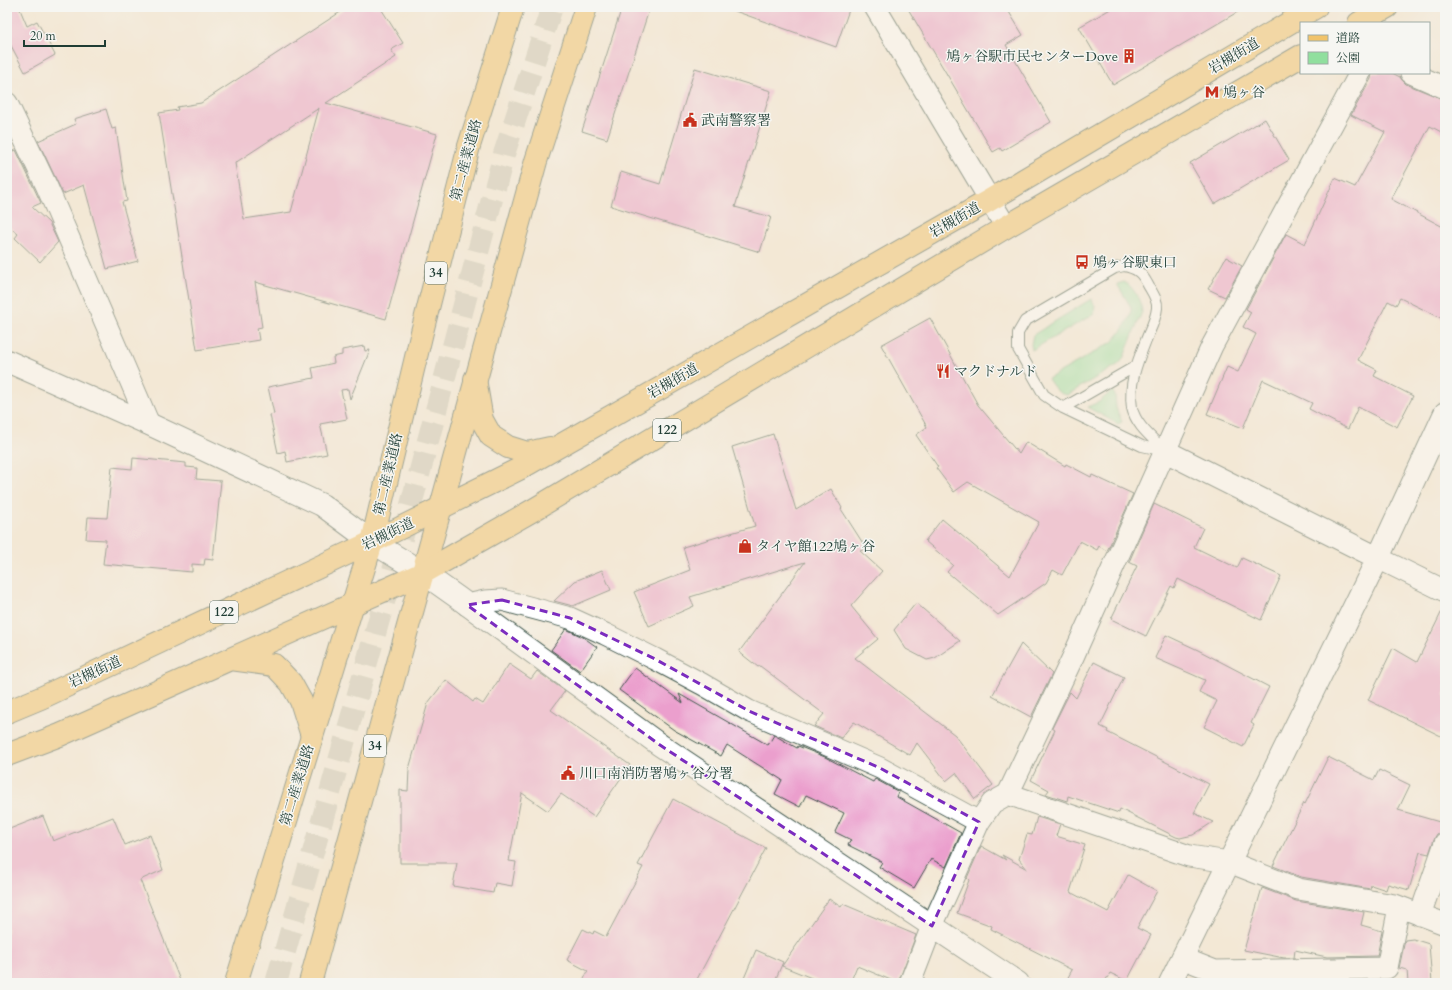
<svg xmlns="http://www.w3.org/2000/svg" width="1452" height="990" viewBox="0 0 1452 990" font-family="Cardo,'Noto Serif JP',serif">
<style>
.green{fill:#90df9e;stroke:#588e69}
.building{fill:#eb9fcd;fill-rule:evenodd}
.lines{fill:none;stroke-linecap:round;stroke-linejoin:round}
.primary-tunnel{stroke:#c9c6b5;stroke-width:22;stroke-dasharray:22 11;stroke-linecap:butt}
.service-casing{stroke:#3f574c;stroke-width:12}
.minor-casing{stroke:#3f574c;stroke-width:23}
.tertiary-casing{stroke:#3f574c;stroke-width:24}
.primary-casing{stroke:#3f574c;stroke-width:24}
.trunk-casing{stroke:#3f574c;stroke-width:24}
.service{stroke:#fff;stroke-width:10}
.minor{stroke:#fff;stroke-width:21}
.tertiary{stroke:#fff;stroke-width:22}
.primary{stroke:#f1c36a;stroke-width:22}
.trunk{stroke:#f1c36a;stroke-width:22}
.marked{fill:none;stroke:#7b2cbf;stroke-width:3;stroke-dasharray:8 5;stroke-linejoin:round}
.labels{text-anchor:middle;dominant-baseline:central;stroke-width:3;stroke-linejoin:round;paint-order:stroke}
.shield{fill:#f6f6f2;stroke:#60746d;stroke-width:1}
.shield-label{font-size:13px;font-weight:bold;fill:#1f3d34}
.poi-label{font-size:14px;fill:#1f3d34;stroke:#f6f6f2;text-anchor:start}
.street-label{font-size:14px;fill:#1f3d34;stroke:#f6f6f2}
</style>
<rect width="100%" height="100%" fill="#f6f6f2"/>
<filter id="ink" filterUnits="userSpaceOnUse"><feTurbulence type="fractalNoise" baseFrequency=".025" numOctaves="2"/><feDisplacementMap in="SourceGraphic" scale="8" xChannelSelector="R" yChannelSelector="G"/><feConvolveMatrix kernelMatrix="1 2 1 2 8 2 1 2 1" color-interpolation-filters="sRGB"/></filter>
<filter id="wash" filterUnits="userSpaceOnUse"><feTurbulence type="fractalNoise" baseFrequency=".012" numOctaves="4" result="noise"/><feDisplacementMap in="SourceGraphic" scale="16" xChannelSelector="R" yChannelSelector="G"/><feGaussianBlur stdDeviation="0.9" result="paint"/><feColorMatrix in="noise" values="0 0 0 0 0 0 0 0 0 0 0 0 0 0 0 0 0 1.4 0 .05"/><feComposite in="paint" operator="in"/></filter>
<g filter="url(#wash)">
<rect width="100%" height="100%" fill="#f3e8d5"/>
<path class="green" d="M1124,282C1134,287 1141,301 1142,312L1123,359L1119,364L1067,395C1057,394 1054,387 1048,379L1112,342C1119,335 1133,317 1131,307L1117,284Z
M1091,299L1095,306L1094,314L1032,350L1031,344L1033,335Z
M1112,391L1115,395L1116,408L1122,422L1118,424L1087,407L1099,402Z"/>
<g id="blocks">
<path class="building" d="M7,7H19L27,26L37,21L55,55L25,72L7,38Z
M348,7H380L403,43L391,50L396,57L326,103L437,134L386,319L255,282L262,327L257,328L259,340L197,350L159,113L178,110L177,107L201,103ZM319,108L291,212L244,219L235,163Z
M622,7H650L607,139L582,131Z
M733,7H850L836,47L732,10Z
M907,7H1006L1023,35L1006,45L1051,122L1002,151L1000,148L993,152Z
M1114,7H1246L1113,85L1079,27Z
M695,68L771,91L735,207L771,217L760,252L611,206L621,172L660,184Z
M1372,73H1392L1400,77L1402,80L1406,84L1445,100V134L1430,126L1391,199L1445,228V320L1400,298L1396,305L1388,301L1358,360L1377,370L1374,376L1413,396L1397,427L1358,407L1348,429L1309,409L1312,403L1263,380L1243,428L1207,414L1227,367L1238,372L1256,334L1243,327L1251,312L1246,309L1286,234L1305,244L1335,178L1355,187L1385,132L1351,115L1371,79Z
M106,109L112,129L116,128L127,201L122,202L138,261L107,269L84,185L63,194L38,141L76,124L74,119Z
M1265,119L1289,160L1214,204L1190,163Z
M16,150L41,203L32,207L49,223L58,242L40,262L15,238L18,234L7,225V154Z
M1226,257L1242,266L1225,297L1208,289Z
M930,318L978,405L1019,454L1026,442L1065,466L1066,464L1091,477L1092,475L1133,494L1107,551L1099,546L1097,550L1080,541L1062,575L1053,570L1046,583L998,615L947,572L953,565L925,541L942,519L1010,576L1039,522L968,482L954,492L936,468L938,467L916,435L927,427L881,345Z
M364,346L365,351L370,350L350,399L348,389L341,390L347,419L320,424L327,454L287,462L285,451L278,453L270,415L274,414L268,387L314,378L312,368L334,363L333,357L342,355V350Z
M773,434L796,510L831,489L842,508L841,509L866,548L860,551L882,571L851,606L878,639L855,658L955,735L993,785L975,799L956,773L946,781L917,743L910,755L854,722L841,738L814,726L824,714L760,666L758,667L739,652L805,562L690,597L694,606L649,626L634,592L690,570L683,547L755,526L732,447Z
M133,458L186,463V467L197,468L196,479L221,481L213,560L205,559L204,565L192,564V572L103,564L106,540L86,539L88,517L107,518L112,467L132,469Z
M1154,504L1203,528L1194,547L1237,568L1242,558L1281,576L1261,620L1178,579L1174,588L1171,586L1146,636L1111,619L1137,566L1129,562Z
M602,570L611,590L573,606L554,601L575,581Z
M916,603L960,641L935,658L927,660L906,649L894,630Z
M1445,605V738L1368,700L1393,648L1417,662Z
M566,629L583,637L597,647L580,671L551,650Z
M1166,635L1198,650L1269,687L1251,723L1254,725L1243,747L1204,727L1217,701L1199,692L1205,680L1155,658Z
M1021,644L1052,674L1031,717L992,696Z
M1094,662L1124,677L1100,726L1108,730L1107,732L1209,784L1194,813L1213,822L1193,835L1180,838L1176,837L1120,809L1119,813L1068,796L1067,801L1046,794L1049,790L1031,780L1055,730L1052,728L1070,692L1076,698Z
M509,664L531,679L537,671L565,691L551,710L630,765L594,817L561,794L548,811L522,793L509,861L516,862L512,886L495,883L493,893L453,886L457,863H400V790L408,791L409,769L428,703L446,680L473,702L475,699L483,704Z
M635,668L683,703L679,694L768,745L774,735L797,748L798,746L825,757L873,782L875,779L899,792L897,797L961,833L946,867L931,859L914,888L879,867L882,862L848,845L851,840L835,832L844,813L806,795L800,807L775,794L782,780L727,745L721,756L674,730L619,690Z
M1328,757L1374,780L1379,770L1410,785L1398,810L1443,823L1441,832L1437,834L1434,839L1429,854L1420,852L1409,890L1388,884L1386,890L1371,885L1370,889L1301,877L1273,866L1304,803L1305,804Z
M673,799L766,848L695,983H582L588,971L567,960L583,929L593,934L594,931L606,937L643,867L638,865Z
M43,816L53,841L113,817L125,845L150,835L163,870L140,880L181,983H7V830Z
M1037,817L1060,824L1056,836L1085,845L1070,892L1108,912L1128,875L1157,891L1137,928L1151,935L1127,981L1110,973L1104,983H1065L1072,970L991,929L992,926L957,913L969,880L967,878L981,846L1006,860L1002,855L1027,869L1019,859L1027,834L1032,835Z
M1262,888L1296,901L1364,912L1361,925L1382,931L1377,956L1327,957L1295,950L1294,958H1284L1244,950Z
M829,899L841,907L843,904L916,935L898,983L857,966L850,983H824L782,966Z
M1413,939L1429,944L1432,983H1408L1407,970L1399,968L1405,940Z
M756,950L783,962L774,983H742Z"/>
</g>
</g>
<g filter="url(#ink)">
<use href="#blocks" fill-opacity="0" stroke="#3f574c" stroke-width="1"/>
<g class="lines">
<path class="primary-tunnel" d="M276,983L403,535L504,154L552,7"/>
<defs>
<path id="service" d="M1124,266C1137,269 1141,272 1147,283C1151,291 1158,299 1157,308C1156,318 1152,326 1148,335C1139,358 1128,382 1132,408C1136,426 1153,438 1165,451L1142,446L1063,408L1044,395L1018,349V333L1025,321L1115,268Z
M1063,408L1136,366"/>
<path id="minor" d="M875,7L1006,227
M1411,73L1445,88
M7,103L47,187L149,424
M1378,558L1445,591
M467,605L485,601L502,600L570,618L605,634L655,659L702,684L749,711L880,768L979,822
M1008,794L1189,856L1229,862L1298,889L1395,905L1445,924
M1420,915L1445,843
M1182,958L1215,971L1387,968L1399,907
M910,983L932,926L979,822L992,803L1008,794L1073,657L1212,346L1360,73"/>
<path id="tertiary" d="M7,361L149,424L322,505L372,542L423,573L457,597L660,745L1018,983
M1165,451L1378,558
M1170,983L1378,558L1445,413"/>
<path id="primary" d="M236,983L372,542L422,332L469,146L513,7
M310,983L536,161L586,7"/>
<path id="trunk" d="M1359,23L1387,7
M475,379L482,420L491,436L508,447L527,453L550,448
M231,659L274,665L291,683L301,701L312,736
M7,712L43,697L372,542L519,469L990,200L1316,7
M7,755L60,735L423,573L535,509L1006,227L1301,56"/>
</defs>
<use href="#service" class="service-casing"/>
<use href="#minor" class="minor-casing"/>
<use href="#tertiary" class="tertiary-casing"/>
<use href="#primary" class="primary-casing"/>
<use href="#trunk" class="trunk-casing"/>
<use href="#service" class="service"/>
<use href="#minor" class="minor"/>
<use href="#tertiary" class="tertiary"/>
<use href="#primary" class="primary"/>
<use href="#trunk" class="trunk"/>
</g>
</g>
<path d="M0 0H1452V990H0ZM502,600L570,618L655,659L749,711L880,768L979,822L932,926L660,745L467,605Z" fill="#f3e8d5" fill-opacity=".55" fill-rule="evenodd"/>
<path class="marked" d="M502,600L570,618L655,659L749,711L880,768L979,822L932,926L660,745L467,605Z"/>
<defs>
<symbol id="building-bare" viewBox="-9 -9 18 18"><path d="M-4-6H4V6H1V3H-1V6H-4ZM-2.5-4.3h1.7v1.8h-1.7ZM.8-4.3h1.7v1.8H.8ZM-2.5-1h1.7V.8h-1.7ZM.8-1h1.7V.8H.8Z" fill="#c8321e" stroke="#f6f6f2" stroke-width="2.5" paint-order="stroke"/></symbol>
<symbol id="metro-bare" viewBox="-9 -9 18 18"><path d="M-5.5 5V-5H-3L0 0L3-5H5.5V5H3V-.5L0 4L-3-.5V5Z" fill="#c8321e" stroke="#f6f6f2" stroke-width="2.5" paint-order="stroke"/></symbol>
<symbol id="civic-bare" viewBox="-9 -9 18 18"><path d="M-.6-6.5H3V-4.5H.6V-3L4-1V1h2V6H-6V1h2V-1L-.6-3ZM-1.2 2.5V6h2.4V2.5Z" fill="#c8321e" stroke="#f6f6f2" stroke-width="2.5" paint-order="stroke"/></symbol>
<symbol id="bus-bare" viewBox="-9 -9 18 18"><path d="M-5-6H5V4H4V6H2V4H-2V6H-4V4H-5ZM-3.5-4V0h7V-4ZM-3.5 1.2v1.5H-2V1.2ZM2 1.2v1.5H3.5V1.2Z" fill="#c8321e" stroke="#f6f6f2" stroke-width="2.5" paint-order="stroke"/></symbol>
<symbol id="restaurant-bare" viewBox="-9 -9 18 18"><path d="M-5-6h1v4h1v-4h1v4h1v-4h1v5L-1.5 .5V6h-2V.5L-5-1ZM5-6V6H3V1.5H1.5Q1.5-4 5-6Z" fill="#c8321e" stroke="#f6f6f2" stroke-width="2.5" paint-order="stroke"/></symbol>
<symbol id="shop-bare" viewBox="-9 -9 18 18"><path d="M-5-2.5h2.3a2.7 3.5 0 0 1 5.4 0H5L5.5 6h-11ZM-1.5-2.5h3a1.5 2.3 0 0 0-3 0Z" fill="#c8321e" stroke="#f6f6f2" stroke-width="2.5" paint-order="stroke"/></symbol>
</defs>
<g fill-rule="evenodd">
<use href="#building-bare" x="1119" y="46" width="20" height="20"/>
<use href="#metro-bare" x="1202" y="82" width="20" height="20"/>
<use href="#civic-bare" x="680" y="110" width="20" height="20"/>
<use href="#bus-bare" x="1072" y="252" width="20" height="20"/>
<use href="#restaurant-bare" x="933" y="361" width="20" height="20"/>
<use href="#shop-bare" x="735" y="536" width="20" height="20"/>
<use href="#civic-bare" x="558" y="763" width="20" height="20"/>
</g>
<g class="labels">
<g class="shield">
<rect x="425" y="262" width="22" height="22" rx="3"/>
<rect x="653" y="419" width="28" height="22" rx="3"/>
<rect x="210" y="601" width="28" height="22" rx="3"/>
<rect x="364" y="735" width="22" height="22" rx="3"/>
</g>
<g class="shield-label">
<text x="436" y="273">34</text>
<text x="667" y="430">122</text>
<text x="224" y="612">122</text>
<text x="375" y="746">34</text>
</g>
<g class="poi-label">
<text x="1118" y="56" text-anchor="end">鳩ヶ谷駅市民センターDove</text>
<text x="1223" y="92">鳩ヶ谷</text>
<text x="701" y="120">武南警察署</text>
<text x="1093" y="262">鳩ヶ谷駅東口</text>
<text x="954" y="371">マクドナルド</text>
<text x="756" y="546">タイヤ館122鳩ヶ谷</text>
<text x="579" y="773">川口南消防署鳩ヶ谷分署</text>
</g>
<g class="street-label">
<text transform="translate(1234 56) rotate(-31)">岩槻街道</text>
<text transform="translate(466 160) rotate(-75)">第二産業道路</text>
<text transform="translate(955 220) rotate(-30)">岩槻街道</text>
<text transform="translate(673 381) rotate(-30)">岩槻街道</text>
<text transform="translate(388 474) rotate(-77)">第二産業道路</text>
<text transform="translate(388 534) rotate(-26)">岩槻街道</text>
<text transform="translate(95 672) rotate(-25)">岩槻街道</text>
<text transform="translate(297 785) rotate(-73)">第二産業道路</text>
</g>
</g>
<rect width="1452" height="990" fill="none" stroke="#f6f6f2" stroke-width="24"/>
<rect x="1300" y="22" width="130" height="52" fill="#f6f6f2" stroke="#a0aca6"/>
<rect x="1308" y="35" width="20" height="6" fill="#f1c36a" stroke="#a0aca6"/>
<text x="1336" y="42" font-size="12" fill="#1f3d34">道路</text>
<rect x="1308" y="52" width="20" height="12" fill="#90df9e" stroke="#a0aca6"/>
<text x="1336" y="62" font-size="12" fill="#1f3d34">公園</text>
<path d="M24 40v6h81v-6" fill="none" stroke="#1f3d34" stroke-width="2"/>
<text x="30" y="40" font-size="12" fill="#1f3d34" stroke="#f6f6f2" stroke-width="3" paint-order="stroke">20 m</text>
</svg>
